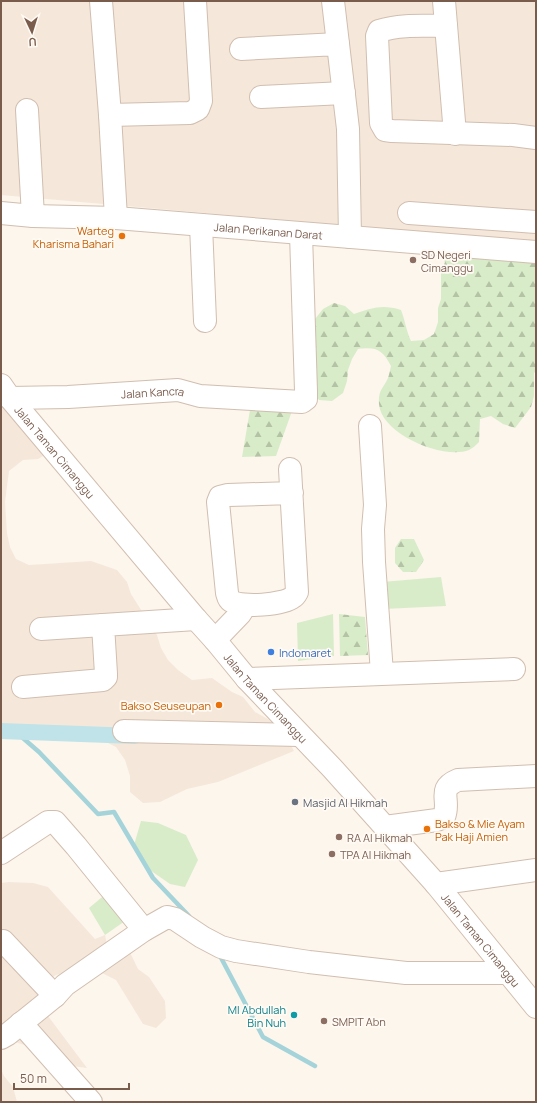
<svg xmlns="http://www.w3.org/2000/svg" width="537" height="1103" viewBox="0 0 537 1103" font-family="Manrope,sans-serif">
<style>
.residential{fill:#f5e8da}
.forest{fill:url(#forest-firs)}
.park{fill:#d8ecc9}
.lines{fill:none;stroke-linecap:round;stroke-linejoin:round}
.stream{stroke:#a5d3da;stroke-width:4.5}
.canal{stroke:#bfe3e8;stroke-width:16}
.minor-casing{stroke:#d1beb0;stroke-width:24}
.minor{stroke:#fff;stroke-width:22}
.food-dot{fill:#e8710a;stroke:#fffaf3;stroke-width:1.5}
.education-dot{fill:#8d6e63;stroke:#fffaf3;stroke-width:1.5}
.shop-dot{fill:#3f7fe0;stroke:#fffaf3;stroke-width:1.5}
.worship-dot{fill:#6b7280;stroke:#fffaf3;stroke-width:1.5}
.culture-dot{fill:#0f9aa8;stroke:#fffaf3;stroke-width:1.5}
.labels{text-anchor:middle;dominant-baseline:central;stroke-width:3.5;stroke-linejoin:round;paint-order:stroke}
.food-label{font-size:11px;fill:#c56008;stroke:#fffaf3;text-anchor:end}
.street-label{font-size:11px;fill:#7a5c4d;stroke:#fffaf3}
.education-label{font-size:11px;fill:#785e54;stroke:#fffaf3;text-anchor:start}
.shop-label{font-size:11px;fill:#366cbe;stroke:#fffaf3;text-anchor:start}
.worship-label{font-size:11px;fill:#5b616d;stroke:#fffaf3;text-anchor:start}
.culture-label{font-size:11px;fill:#0d838f;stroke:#fffaf3;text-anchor:end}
</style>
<defs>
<pattern id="forest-firs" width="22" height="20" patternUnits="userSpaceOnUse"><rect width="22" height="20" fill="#d8ecc9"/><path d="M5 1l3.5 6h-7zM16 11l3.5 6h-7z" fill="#b4c2a5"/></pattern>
</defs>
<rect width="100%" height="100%" fill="#fdf6ec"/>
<path class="residential" d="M1,1H536V242L1,195Z
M1,396L50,452L38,459L23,460L9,471L5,502L7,533L10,547L16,559L29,565L91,561L117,570L127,582L131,594L157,635L161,648L168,660L178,670L192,680L212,678L232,692L243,697L255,712L268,719L279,728L287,737L294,751L218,782L187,789L160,802L143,803L130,792V776L125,760L116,747L102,740L17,735L7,731H1Z
M9,882L33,883L48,887L95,939L105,935L107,945L125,942L138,969L149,977L165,1001L166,1018L156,1028L143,1024L116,980L88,966L56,975L43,984L45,1012L87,1068L72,1066L31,1047L15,1042L1,1049V1051V883Z
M1,1069L4,1076L13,1087L17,1102H1Z"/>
<path class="forest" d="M536,244V371L534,373V396L531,407L515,428L503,424L491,416L480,419L479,442C476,445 473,448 469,450C443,460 381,434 379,404C378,390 383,389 388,378C389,375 390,370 391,366C382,349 376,347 358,349L352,359L348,370L347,381L343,393L332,401L319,400L311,389L315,319L323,309L334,303L345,306L354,314C372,308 382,304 401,310C405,320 406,330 411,341L424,340L434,334L438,322V308L441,299V273L445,262L436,249Z
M250,410L292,411L276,456L242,457Z
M401,539H414L424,560L416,572H403L395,563V548Z
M339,614L365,617L368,655L340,656Z"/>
<path class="park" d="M441,577L446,606L384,609L382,582Z
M333,614L334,656L298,661L297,623Z
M141,821L158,823L186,835L198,860L185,887L170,884L147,868L134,845Z
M107,893L125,921L105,935L89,908Z"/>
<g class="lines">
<path class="stream" d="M16,732L39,752L98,814L114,812L153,878L189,916
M219,954L263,1037L315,1066"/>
<path class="canal" d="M1,731L135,736"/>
<defs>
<g id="minor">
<path d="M101,1L110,115L116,218"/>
<path d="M333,1L338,44"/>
<path d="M444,1L455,134"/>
<path d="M446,26C424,26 400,24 379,31L377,36L381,123L385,130L392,131L513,135L536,138"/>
<path d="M241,49L338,44L348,129L350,237"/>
<path d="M261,97L344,93"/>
<path d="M27,110L33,216"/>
<path d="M110,115L190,113L198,109L201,101L195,1"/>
<path id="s1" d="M1,213L33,216L116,218L536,252"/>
<path d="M409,213L536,222"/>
<path d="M201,225L205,321"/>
<path id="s2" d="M1,385L10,398L196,619L215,640L247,679L332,768L436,884L536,1007"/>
<path id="s3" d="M10,398L68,397L178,390L200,396L302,402L306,399V391L301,234"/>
<path d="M370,426L375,505L373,529L374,562L382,673"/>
<path d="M290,469L297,592C296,594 295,596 293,597C283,605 242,608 231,601C228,599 228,596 227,593L218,502L220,497L228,495L292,493"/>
<path d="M41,629L103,625"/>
<path d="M215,640L240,614L245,606"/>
<path d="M247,679L514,669"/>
<path d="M23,687L103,680L106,677V674L103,625L196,619"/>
<path d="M124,731L299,735"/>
<path d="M385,827L437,820L444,817C451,800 436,789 458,780L536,776"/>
<path d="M1,853L48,822H55L76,846L144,930"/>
<path d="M436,884L536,870"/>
<path d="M3,941L55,996"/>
<path d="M21,1023L91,1102"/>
<path d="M1,1038L8,1034L55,996L65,985L144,930L167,917L175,919L202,937L221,947L236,951L309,962L406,973H508"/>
</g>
</defs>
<use href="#minor" class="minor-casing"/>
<use href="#minor" class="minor"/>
</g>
<g class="food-dot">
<circle cx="122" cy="236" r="4"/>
<circle cx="219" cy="705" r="4"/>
<circle cx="427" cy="829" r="4"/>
</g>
<g class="education-dot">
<circle cx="413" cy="260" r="4"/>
<circle cx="339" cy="837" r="4"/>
<circle cx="332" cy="854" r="4"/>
<circle cx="324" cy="1021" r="4"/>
</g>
<circle class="shop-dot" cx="271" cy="652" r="4"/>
<circle class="worship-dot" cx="295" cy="802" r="4"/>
<circle class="culture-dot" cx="294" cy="1015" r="4"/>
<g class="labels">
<g class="food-label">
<text x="114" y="230">Warteg<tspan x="114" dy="13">Kharisma Bahari</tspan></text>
<text x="211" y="705">Bakso Seuseupan</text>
<text x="435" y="823" text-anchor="start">Bakso &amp; Mie Ayam<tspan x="435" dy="13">Pak Haji Amien</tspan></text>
</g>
<g class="street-label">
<text stroke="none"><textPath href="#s1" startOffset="268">Jalan Perikanan Darat</textPath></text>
<text stroke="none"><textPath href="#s3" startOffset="143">Jalan Kancra</textPath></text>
<text stroke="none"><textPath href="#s2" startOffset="86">Jalan Taman Cimanggu</textPath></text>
<text stroke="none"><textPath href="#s2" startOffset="410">Jalan Taman Cimanggu</textPath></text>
<text stroke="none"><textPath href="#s2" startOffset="734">Jalan Taman Cimanggu</textPath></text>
</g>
<g class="education-label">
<text x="421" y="254">SD Negeri<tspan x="421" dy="13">Cimanggu</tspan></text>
<text x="347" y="837">RA Al Hikmah</text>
<text x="340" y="854">TPA Al Hikmah</text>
<text x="332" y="1021">SMPIT Abn</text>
</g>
<g class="shop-label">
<text x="279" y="652">Indomaret</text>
</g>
<g class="worship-label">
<text x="303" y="802">Masjid Al Hikmah</text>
</g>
<g class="culture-label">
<text x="286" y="1009">MI Abdullah<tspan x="286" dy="13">Bin Nuh</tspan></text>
</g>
</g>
<rect width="537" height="1103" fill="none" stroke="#7a5c4d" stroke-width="4"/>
<g transform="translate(32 32) rotate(176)" stroke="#fffaf3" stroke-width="3" paint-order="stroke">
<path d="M0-3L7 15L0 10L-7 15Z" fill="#7a5c4d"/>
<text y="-6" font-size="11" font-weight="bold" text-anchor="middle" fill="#7a5c4d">U</text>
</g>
<path d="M14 1083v6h115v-6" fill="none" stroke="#7a5c4d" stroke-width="2"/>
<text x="20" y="1083" font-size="12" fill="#7a5c4d" stroke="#fffaf3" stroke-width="3" paint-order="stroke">50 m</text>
</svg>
